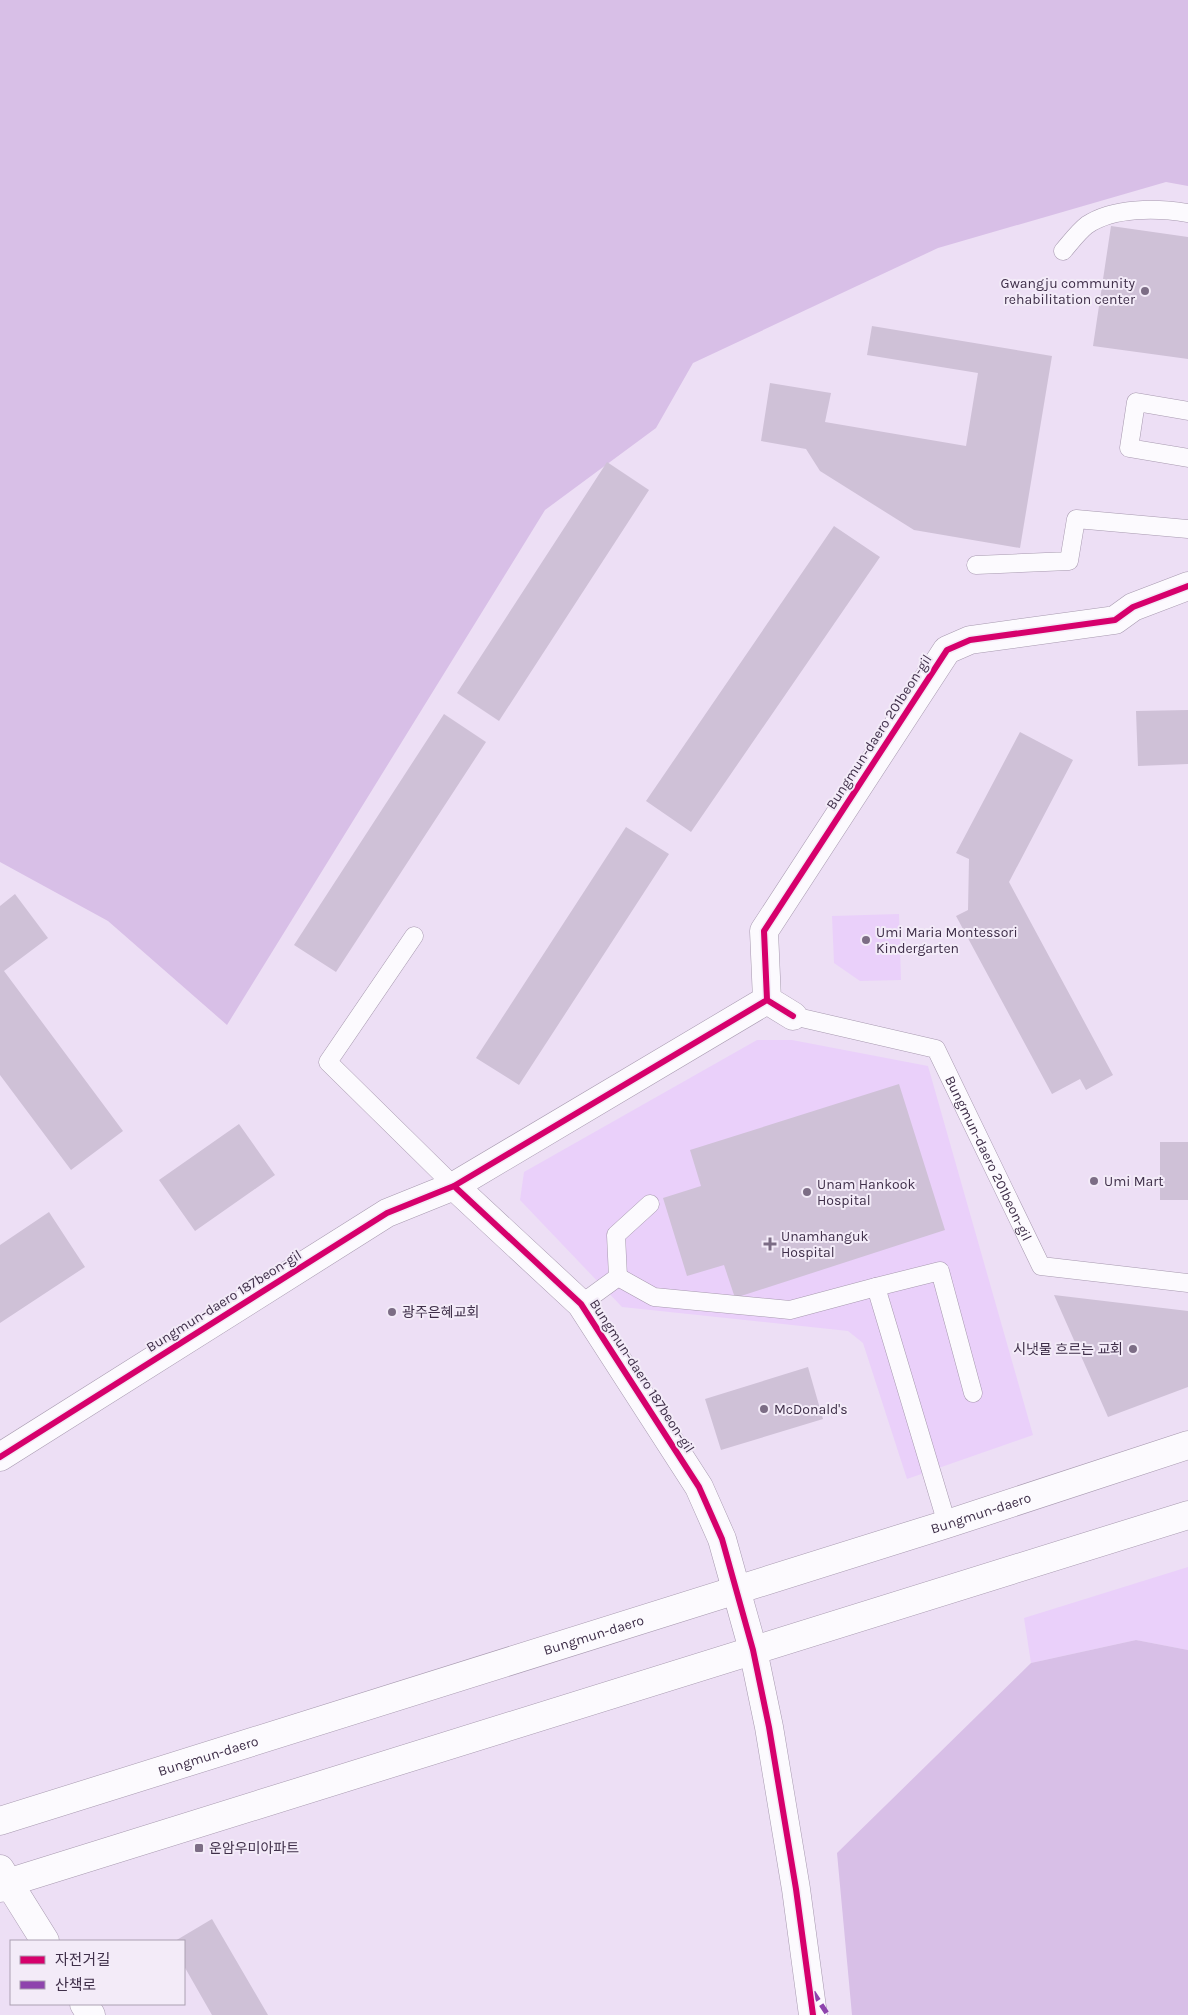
<svg xmlns="http://www.w3.org/2000/svg" width="1188" height="2015" viewBox="0 0 1188 2015" font-family="Karla,'Noto Sans KR',sans-serif">
<style>
.built{fill:#ead0fa}
.forest{fill:#d8bfe7}
.building{fill:#cfc1d7}
.lines{fill:none;stroke-linecap:round;stroke-linejoin:round}
.service-casing{stroke:#a799af;stroke-width:19}
.minor-casing{stroke:#a799af;stroke-width:29}
.primary-casing{stroke:#a799af;stroke-width:29}
.service{stroke:#fcfafe;stroke-width:18}
.minor{stroke:#fcfafe;stroke-width:28}
.primary{stroke:#fcfafe;stroke-width:28}
.quiet{stroke:#8e44ad;stroke-width:5;stroke-dasharray:10 5;stroke-linecap:butt}
.cycleway-casing{stroke:#f3ebf8;stroke-width:9}
.cycleway{stroke:#d6006c;stroke-width:6}
.poi-dot{fill:#7c6d85;stroke:#f3ebf8;stroke-width:2}
.labels{text-anchor:middle;dominant-baseline:central;stroke-width:4;stroke-linejoin:round;paint-order:stroke}
.poi-label{font-size:14px;fill:#3f2f49;stroke:#f3ebf8;text-anchor:start}
.street-label{font-size:14px;fill:#3f2f49;stroke:#f3ebf8}
</style>
<rect width="100%" height="100%" fill="#eddff5"/>
<path class="built" d="M899,914L901,980L860,981L834,963L832,916Z
M757,1040H792L928,1066L1033,1435L907,1479L863,1343L848,1331L622,1307L520,1200L524,1172Z
M1188,1567V1650L1136,1640L1031,1663L1024,1618Z"/>
<path class="forest" d="M0,0H1188V186L1166,182L938,248L693,363L656,428L545,510L227,1025L108,921L0,862Z
M1136,1640L1188,1650V2015H852L837,1853L1031,1663Z"/>
<path class="building" d="M1111,226L1188,237V359L1093,346Z
M872,326L1052,356L1020,548L914,530L820,471L806,449L761,441L770,383L831,393L825,422L966,446L978,373L867,355Z
M607,462L649,490L499,721L457,693Z
M834,526L880,557L691,832L646,801Z
M1188,710V764L1138,766L1136,711Z
M444,714L486,742L336,972L294,945Z
M1020,732L1073,760L1009,882L1113,1075L1086,1090L1080,1079L1052,1094L956,916L968,910L969,859L956,853Z
M626,827L669,854L519,1085L476,1058Z
M15,894L48,938L4,971L123,1131L71,1170L0,1075V906Z
M899,1084L945,1230L735,1298L724,1265L687,1276L663,1198L701,1186L690,1150Z
M239,1124L275,1175L195,1231L159,1180Z
M1160,1142H1188V1200H1160Z
M49,1212L85,1267L0,1323V1245Z
M1054,1295L1188,1311V1387L1108,1417Z
M808,1367L823,1419L721,1450L705,1399Z
M212,1919L268,2015H212L184,1966V1941H175Z"/>
<g class="lines">
<defs>
<g id="service">
<path d="M1063,251C1070,243 1078,232 1087,225C1114,207 1157,208 1188,213"/>
<path d="M1188,411L1136,402L1129,448L1188,458"/>
<path d="M976,565L1069,561L1076,519L1188,529"/>
<path d="M414,936L328,1062L454,1186"/>
<path id="s1" d="M793,1016L936,1049L1041,1266L1188,1283"/>
<path d="M618,1277L616,1235L650,1204"/>
<path d="M876,1287L940,1271L973,1393"/>
<path d="M581,1304L618,1277L654,1297L790,1310L876,1287L947,1524"/>
</g>
<path id="minor" d="M767,1000L764,931L947,650L970,640L1115,620L1133,607L1188,586
M454,1186L581,1304L699,1487L722,1539L753,1650L769,1727L796,1889L813,2015
M0,1457L387,1213L454,1186L767,1000L793,1016
M0,1869L45,1941
M84,2004L91,2015"/>
<g id="primary">
<path id="s2" d="M0,1821L947,1524L1188,1445"/>
<path d="M0,1888L7,1883L1188,1515"/>
</g>
</defs>
<use href="#service" class="service-casing"/>
<use href="#minor" class="minor-casing"/>
<use href="#primary" class="primary-casing"/>
<use href="#service" class="service"/>
<use href="#minor" class="minor"/>
<use href="#primary" class="primary"/>
<path class="quiet" d="M813,1992L828,2015"/>
<defs>
<path id="cycleway" d="M767,1000L764,931L947,650L970,640L1115,620L1133,607L1188,586
M454,1186L581,1304L699,1487L722,1539L753,1650L769,1727L796,1889L813,2015
M0,1457L387,1213L454,1186L767,1000L793,1016"/>
</defs>
<use href="#cycleway" class="cycleway-casing"/>
<use href="#cycleway" class="cycleway"/>
</g>
<g class="poi-dot">
<circle cx="1145" cy="291" r="5"/>
<circle cx="866" cy="940" r="5"/>
<circle cx="1094" cy="1181" r="5"/>
<circle cx="807" cy="1192" r="5"/>
<path d="M767.5 1236.5h5v5h5v5h-5v5h-5v-5h-5v-5h5z"/>
<circle cx="392" cy="1312" r="5"/>
<circle cx="1133" cy="1349" r="5"/>
<circle cx="764" cy="1409" r="5"/>
<rect x="194" y="1843" width="10" height="10" rx="2.5"/>
</g>
<g class="labels">
<g class="poi-label">
<text x="1135" y="283" text-anchor="end">Gwangju community<tspan x="1135" dy="16">rehabilitation center</tspan></text>
<text x="876" y="932">Umi Maria Montessori<tspan x="876" dy="16">Kindergarten</tspan></text>
<text x="1104" y="1181">Umi Mart</text>
<text x="817" y="1184">Unam Hankook<tspan x="817" dy="16">Hospital</tspan></text>
<text x="781" y="1236">Unamhanguk<tspan x="781" dy="16">Hospital</tspan></text>
<text x="402" y="1312">광주은혜교회</text>
<text x="1123" y="1349" text-anchor="end">시냇물 흐르는 교회</text>
<text x="774" y="1409">McDonald's</text>
<text x="209" y="1848">운암우미아파트</text>
</g>
<g class="street-label">
<text transform="translate(879 732) rotate(-57)">Bungmun-daero 201beon-gil</text>
<text stroke="none"><textPath href="#s1" startOffset="268">Bungmun-daero 201beon-gil</textPath></text>
<text transform="translate(224 1301) rotate(-32)">Bungmun-daero 187beon-gil</text>
<text transform="translate(642 1376) rotate(57)">Bungmun-daero 187beon-gil</text>
<text stroke="none"><textPath href="#s2" startOffset="1028">Bungmun-daero</textPath></text>
<text stroke="none"><textPath href="#s2" startOffset="622">Bungmun-daero</textPath></text>
<text stroke="none"><textPath href="#s2" startOffset="218">Bungmun-daero</textPath></text>
</g>
</g>
<rect x="10" y="1940" width="175" height="65" fill="#f3ebf8" stroke="#aba0b2"/>
<rect x="20" y="1956" width="25" height="8" fill="#d6006c" stroke="#aba0b2"/>
<text x="55" y="1965" font-size="15" fill="#3f2f49">자전거길</text>
<rect x="20" y="1981" width="25" height="8" fill="#8e44ad" stroke="#aba0b2"/>
<text x="55" y="1990" font-size="15" fill="#3f2f49">산책로</text>
</svg>
